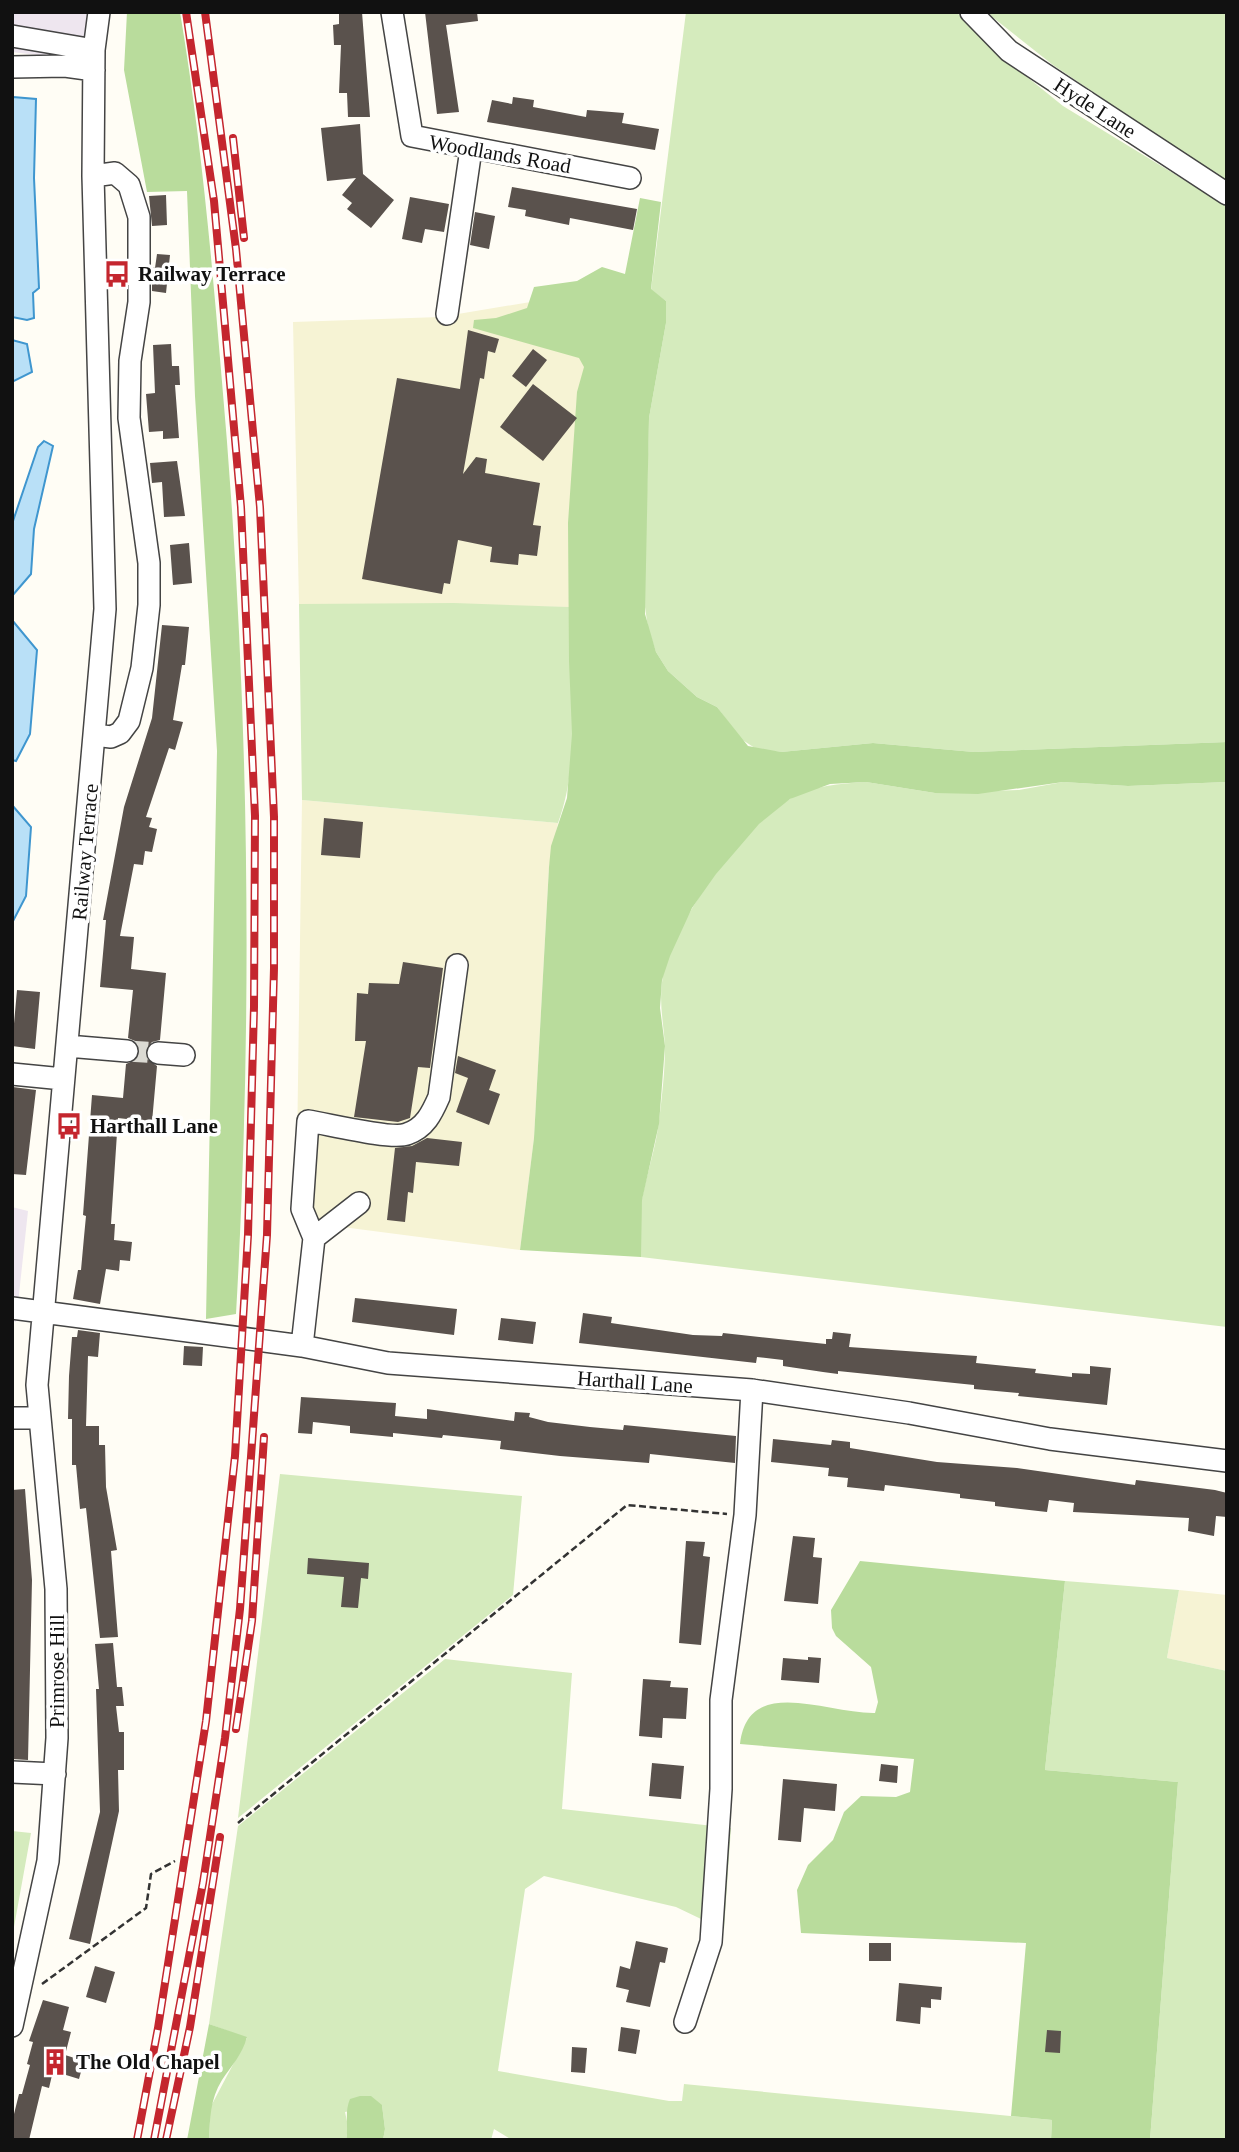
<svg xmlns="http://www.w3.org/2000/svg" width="1239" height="2152" viewBox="0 0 1239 2152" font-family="Georgia,serif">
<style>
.industrial{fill:#eee6ef}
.farmland{fill:#f6f3d4}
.green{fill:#d5ebbd}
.forest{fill:#b9dc9c}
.water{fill:#b9e0f7;stroke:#3f96cf;stroke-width:2}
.building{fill:#5a524d}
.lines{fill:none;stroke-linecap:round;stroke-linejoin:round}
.minor-tunnel{stroke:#dbdad3;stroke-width:21;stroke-dasharray:21 10;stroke-linecap:butt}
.minor-casing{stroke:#444;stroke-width:24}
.path{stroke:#333;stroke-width:2.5;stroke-dasharray:7 3.5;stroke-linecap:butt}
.minor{stroke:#fff;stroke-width:21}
.rail-casing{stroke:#c4262e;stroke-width:8}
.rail{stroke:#fff;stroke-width:5;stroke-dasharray:16;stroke-linecap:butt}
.labels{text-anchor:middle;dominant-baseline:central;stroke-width:7;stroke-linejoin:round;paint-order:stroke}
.street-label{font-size:21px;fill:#111;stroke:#fff}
.poi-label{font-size:21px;font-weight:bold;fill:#111;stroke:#fff;text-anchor:start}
</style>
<rect width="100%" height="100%" fill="#fffdf5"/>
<path class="industrial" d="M12,12H87L84,43L70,59L12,52Z
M12,1207L28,1211L16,1322L12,1321Z"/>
<path class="farmland" d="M596,291L569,607L299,604L293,322L440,317Z
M302,800L558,823L549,867L534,1138L520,1250L296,1221Z
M1179,1590L1227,1595V1671L1167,1658Z"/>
<path class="green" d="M686,12H956L1021,72L1063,106L1227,206V742L974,752L873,743L781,752L758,750L741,739L717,707L697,697L668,671L656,652L648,628L644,600L649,418L666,323V301L651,290Z
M986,12H1227V182L1053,65Z
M454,603L569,607C568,678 583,755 558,823L302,800L299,604Z
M866,782L935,793L1019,790L1063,782L1128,786L1227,782V1327L641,1257C640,1237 639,1218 642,1199C647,1173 656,1147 659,1121C662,1097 665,1071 665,1047C664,1025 659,1005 662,983C669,927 741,828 790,799C813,785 840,784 866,782Z
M280,1474L522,1496L513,1595L238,1818Z
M1065,1581L1179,1590L1167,1658L1227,1671V2140H1150L1178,1782L1045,1770Z
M445,1659L572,1673L562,1809L731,1828L724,1930L676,1907L544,1876L525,1889L498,2071L669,2101H682L684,2084L1052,2120L1051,2140H512L494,2129L491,2140H383L385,2129L382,2105L345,2112L348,2126L346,2140H209L210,2108L247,2038L209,2024L238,1826Z
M12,1831L31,1833L12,1938Z"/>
<path class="forest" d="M127,12H180C200,131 211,250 221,370C249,683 254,1000 236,1314L206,1319L217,751L195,396L187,191L147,192L124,70Z
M640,198L661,202L651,289L666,301V323L649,418L645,614L656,652L668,671L697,697L717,707L748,746L781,752L873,743L974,752L1227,742V782L1128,786L1063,782L978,794L935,793L866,782L830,784L790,799L759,824L716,874L692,908L670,956L662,980L660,1008L665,1046L659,1124L642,1200L641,1257L520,1250L534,1138L549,867L551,846L567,798L572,734L569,661L568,523L577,392L584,367L579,358L473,328L474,320L496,318L527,308L534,287L577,281L602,267L625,274Z
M860,1561L1065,1581L1045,1770L1178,1782L1150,2140H1051L1052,2120L1011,2116L1026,1943L801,1933L797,1890L808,1865L833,1840L844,1812L861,1796L896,1797L910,1792L914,1759L740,1744C748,1674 827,1714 875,1713L878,1702L871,1667L836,1636L832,1628L831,1610Z
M209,2024L247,2037C242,2055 232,2065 222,2080C210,2099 210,2119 209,2140H187Z
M360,2096H371L382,2105L385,2129L383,2140H346C349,2125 344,2113 350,2099Z"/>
<path class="water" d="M13,97L36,99L34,178L39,288L33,293L34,318L27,320L12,317Z
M12,340L27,344L32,372L12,382Z
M44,441L53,446L34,529L31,574L12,596V524L38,447Z
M12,620L37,650L30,734L16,761L12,760Z
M12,805L31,827L26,896L12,923Z"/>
<path class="building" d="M339,12H362L370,117H348L347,93H339L341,45H334L333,25L339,24Z
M425,12H477L478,21L446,25L459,112L437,114Z
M513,97L534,100L533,107L586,117L587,110L624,113L622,123L659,129L655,150L487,122L492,100L512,104Z
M360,124L363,174L394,200L371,228L347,209L352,203L342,195L356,178L327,181L323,147L321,128Z
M512,187L637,209L633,230L570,218L569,225L525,216L526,210L508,207Z
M166,195L167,225L152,226L149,196Z
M410,197L449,204L444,232L425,229L422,243L402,239Z
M475,212L495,216L489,249L470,245Z
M157,254L170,255L166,293L152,291V267L155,268Z
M468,330L499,339L495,353L488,351L484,379L480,378L463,474L476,457L487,459L485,473L540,483L533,525L541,526L537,556L519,554L518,565L490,562L492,547L458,540L450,584L444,583L442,594L362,579L397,378L460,389Z
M171,344L172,366H179L180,385H175L179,438L163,439V431L149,432L146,394L155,393L153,345Z
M533,349L547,360L526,387L512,376Z
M533,384L577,418L543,461L500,427Z
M177,461L185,516L164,517L162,482L152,483L150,463Z
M189,543L192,583L173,585L170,545Z
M162,625L189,627L185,665H182L173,720L183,722L175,750L169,748L146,817L152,818L149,827L157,829L152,852L145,851L143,865L134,864L120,936L134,937L131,969L166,973L160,1040L152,1042L145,1051L147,1059L157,1066L152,1122L118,1118L111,1224H115L114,1240L132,1242L130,1261L120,1260L119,1271L106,1269L100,1304L73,1299L78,1270H81L84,1237L86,1216L83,1215L92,1095L123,1098L126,1064L137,1059L140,1051L135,1041L128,1038L133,990L100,987L106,920H103L124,807L152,718Z
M324,818L363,822L360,858L321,855Z
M403,962L443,968L430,1068L418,1067L410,1118L398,1122L354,1117L366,1041H355L357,993L368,994L369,983L399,984Z
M17,990L40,992L35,1049L12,1046Z
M458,1056L496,1070L489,1090L500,1094L489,1125L456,1112L468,1078L455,1073Z
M13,1087L36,1090L26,1175L12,1174Z
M427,1138L462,1142L459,1166L416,1162L413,1193L408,1192L405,1222L387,1220L395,1148L412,1146Z
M355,1298L457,1309L454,1335L352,1322Z
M583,1313L612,1317L611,1323L693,1335L722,1336L723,1333L826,1344V1339H832L833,1332L851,1334L849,1347L977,1356L976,1363L1036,1369L1035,1373L1072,1377V1373L1090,1374V1366L1111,1368L1107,1405L1018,1396L1019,1393L974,1389V1385L838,1371V1374L823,1372L783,1366V1360L757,1357L756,1363L579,1343Z
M501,1318L536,1322L533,1344L498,1340Z
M78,1330L100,1333L98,1357L88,1356L86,1426H99V1445H105L106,1487L117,1550L111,1551L118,1637L100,1638L86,1508L80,1509L76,1465H72V1419H68L69,1376L72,1337H77Z
M184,1346L203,1347L202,1366L183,1365Z
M301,1397L396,1403L395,1416L427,1419V1409L514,1421L515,1412L530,1413L529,1417L548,1422L590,1427L623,1430L624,1425L736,1436L735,1463L650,1454L649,1463L560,1456L500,1449L501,1441L443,1435L442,1438L393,1433V1437L350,1433V1426L313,1422L312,1434L298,1433Z
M773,1439L831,1445L832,1440L850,1442V1448L937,1462L1017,1468L1135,1485L1136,1480L1215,1490L1227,1493V1517L1216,1516L1214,1536L1188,1531L1189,1518L1073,1512L1074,1503L1049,1500L1047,1512L995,1506V1502L960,1498V1494L885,1485L884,1491L847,1487L848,1478L828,1476L829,1468L771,1462Z
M25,1489L32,1580L28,1760L12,1759V1490Z
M793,1536L815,1538L813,1557L822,1558L818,1604L784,1601Z
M686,1541L705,1542L703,1556L710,1557L701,1645L679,1643Z
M308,1558L369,1563L368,1579L361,1578L358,1608L341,1607L344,1577L307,1574Z
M113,1643L117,1687H122L124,1706H116L119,1732H124V1770H118L119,1811L90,1944L69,1939L100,1812L96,1689H99L95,1644Z
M808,1657L821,1658L819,1683L781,1680L783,1658L808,1660Z
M643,1679L671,1681L670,1687L688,1688L686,1719L663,1718L662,1738L639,1736Z
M652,1763L684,1766L681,1799L649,1796Z
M881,1764L898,1766L897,1783L879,1781Z
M783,1779L837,1784L835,1811L804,1808L801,1842L778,1840Z
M636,1941L668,1948L665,1963L660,1962L650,2007L626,2002L629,1990L616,1987L620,1966L630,1969Z
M869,1943H891V1961H869Z
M95,1966L115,1972L106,2003L86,1997Z
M899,1983L942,1987L941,2000L931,1999V2008L921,2007L920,2024L896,2021Z
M43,2000L69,2007L63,2030L71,2032L65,2055L84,2061L79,2079L53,2071L49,2088L42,2086L29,2140H12V2122L19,2094H22L30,2065L27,2064L33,2042L29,2041Z
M621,2027L640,2030L636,2054L618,2051Z
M1047,2030L1061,2031L1060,2053L1045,2052Z
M572,2047L587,2048L585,2073L571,2072Z"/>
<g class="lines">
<path class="minor-tunnel" d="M127,1051L158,1053"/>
<defs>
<path id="minor" d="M392,12L412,136L630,178
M971,12L1009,51L1227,194
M12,36L94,50
M12,67L65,66L94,70
M93,176L115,173L129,185L139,217V302L130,361L129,418L149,563V605L142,668L129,721L120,733L111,737L95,735
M447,314L471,149
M67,1046L127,1051
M158,1053L184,1055
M12,1074L63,1079
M314,1238L302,1209L308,1121C328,1124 392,1140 407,1134C425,1128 432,1113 439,1097L457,965
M12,1308L302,1346L388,1363L752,1390L909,1413L1050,1439L1227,1461
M302,1346L314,1238L359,1203
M12,1418H38
M12,1772L55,1774
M685,2022L711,1942L721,1789V1700L745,1515L752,1390
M12,2026L48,1861L57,1738L56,1589L37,1385L105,609L93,176L94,50L99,12"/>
</defs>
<use href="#minor" class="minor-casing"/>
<path class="path" d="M238,1823L627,1505L727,1514
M42,1984L146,1908L151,1874L175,1861"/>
<use href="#minor" class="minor"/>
<defs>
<path id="rail" d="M233,138L244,238
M236,1729L252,1621L264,1437
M137,2140L158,2028L206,1721L235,1456L248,1235L254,1007L255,816L241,507L214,201L186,12
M154,2140L203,1883L225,1738L240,1609L267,1235L274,968V817L260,507L236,249L205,12
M166,2140L190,2027L220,1837"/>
</defs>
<use href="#rail" class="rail-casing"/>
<use href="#rail" class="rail"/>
</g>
<defs>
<symbol id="bus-bare" viewBox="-9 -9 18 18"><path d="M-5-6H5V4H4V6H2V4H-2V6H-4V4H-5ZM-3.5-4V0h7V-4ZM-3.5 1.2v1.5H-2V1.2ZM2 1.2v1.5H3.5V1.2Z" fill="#c4262e" stroke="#fff" stroke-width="2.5" paint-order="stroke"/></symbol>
<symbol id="building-bare" viewBox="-9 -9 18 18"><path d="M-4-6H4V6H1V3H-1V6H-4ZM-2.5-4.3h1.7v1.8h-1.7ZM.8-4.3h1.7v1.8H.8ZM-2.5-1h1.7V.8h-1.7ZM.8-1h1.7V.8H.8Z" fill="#c4262e" stroke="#fff" stroke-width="2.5" paint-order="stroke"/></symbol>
</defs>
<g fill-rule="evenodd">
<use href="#bus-bare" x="98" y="255" width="38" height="38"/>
<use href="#bus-bare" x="50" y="1107" width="38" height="38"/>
<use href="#building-bare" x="36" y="2043" width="38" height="38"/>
</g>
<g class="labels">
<g class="street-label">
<text transform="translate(1095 108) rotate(33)">Hyde Lane</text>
<text transform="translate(500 154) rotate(10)">Woodlands Road</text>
<text transform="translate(85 852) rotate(-85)">Railway Terrace</text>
<text transform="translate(635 1382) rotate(4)">Harthall Lane</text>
<text transform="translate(57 1671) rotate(-90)">Primrose Hill</text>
</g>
<g class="poi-label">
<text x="138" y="274">Railway Terrace</text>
<text x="90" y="1126">Harthall Lane</text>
<text x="76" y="2062">The Old Chapel</text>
</g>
</g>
<rect width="1239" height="2152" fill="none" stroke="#111111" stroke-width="28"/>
</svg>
